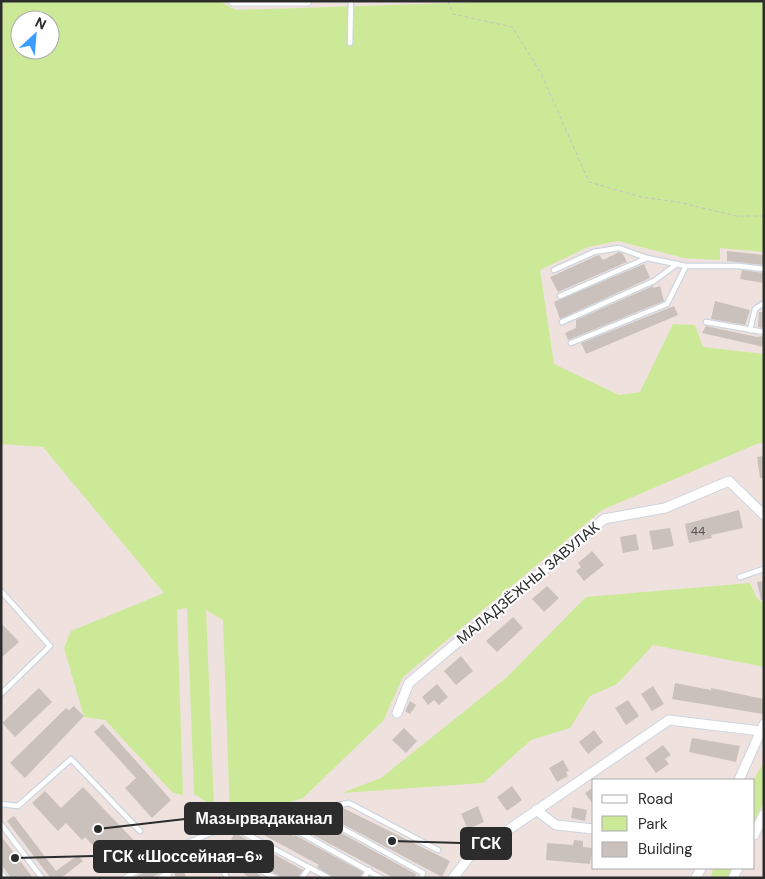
<svg xmlns="http://www.w3.org/2000/svg" width="765" height="879" viewBox="0 0 765 879" font-family="'DM Sans',sans-serif">
<style>
.green{fill:#cce997;fill-rule:evenodd}
.building{fill:#cac1bc}
.lines{fill:none;stroke-linecap:round;stroke-linejoin:round}
.service-casing{stroke:#ccd5df;stroke-width:7}
.minor-casing{stroke:#ccd5df;stroke-width:11}
.path{stroke:#c4c4c4;stroke-width:1;stroke-dasharray:4 2.5;stroke-linecap:butt}
.service{stroke:#fff;stroke-width:4.5}
.minor{stroke:#fff;stroke-width:9}
.labels{text-anchor:middle;dominant-baseline:central;stroke-width:4;stroke-linejoin:round;paint-order:stroke}
.number-label{font-size:12px;fill:#545150}
.street-label{font-size:15px;fill:#2c2c2c;stroke:#fff}
.leader{fill:none;stroke:#2c2c2c;stroke-width:2}
.callout-dot{fill:#2c2c2c;stroke:#fff;stroke-width:2}
.callout{fill:#2c2c2c;stroke:#2c2c2c;stroke-width:2}
.callout-label{font-size:16px;text-anchor:middle;font-weight:bold;fill:#fff}
</style>
<rect width="100%" height="100%" fill="#efe2de"/>
<path class="green" d="M1,1H219L236,10L511,1H764V252L720,248V260L684,258L618,241L588,247L540,270L554,364L619,395L640,392L673,324L695,325L703,347L764,354V444L759,443L602,510L403,677L383,721L303,798L256,813L230,817L223,620L206,610L214,807L194,794L187,608L177,610L183,795L173,793L105,720L84,717L64,648L71,631L164,593L43,447L1,444ZM20,20H50V50H20Z
M750,583L756,597L764,604V667L653,645L617,684L590,696L570,728L531,740L483,783L342,793L381,778L506,678L586,597Z
M764,761V801L754,822V780Z
M713,868H732L727,878H711Z"/>
<path class="building" d="M727,251L764,255V265L727,261Z
M619,252L623,254L627,262L558,292L550,277L596,256L599,255L603,260Z
M644,264L650,278L560,319L554,302Z
M742,270L764,273V283L740,279Z
M653,286L654,288L660,286L664,301L568,340L565,333L576,328V320Z
M715,301L750,310L745,325L711,319Z
M674,306L678,315L586,354L581,343Z
M759,312H764V328L758,327Z
M706,326L757,337L764,336V347L702,333Z
M764,456V478H760L757,457Z
M739,510L743,528L711,535L712,538L689,543L685,524Z
M670,528L674,546L653,550L649,531Z
M636,534L639,550L623,553L620,537Z
M592,551L604,565L584,581L576,571L581,567L578,563Z
M764,581V600H761L757,582Z
M547,586L559,598L544,612L532,599Z
M513,617L523,628L497,652L486,641Z
M1,623L19,642L1,658Z
M461,656L473,671L456,685L444,671Z
M675,683L711,690V688L764,699L763,714L672,699Z
M437,684L448,697L439,705L434,700L428,705L422,697Z
M653,686L664,704L652,711L641,694Z
M39,688L52,702L15,737L2,723Z
M628,700L639,716L626,725L615,708Z
M410,701L416,705L410,714L405,711Z
M74,706L84,716L25,778L10,763L66,708L69,710Z
M103,724L171,800L152,818L125,788L136,778L94,732Z
M404,728L417,741L406,753L392,740Z
M594,730L603,742L588,754L579,742Z
M692,738L740,746L736,762L689,752Z
M663,745L671,755L665,759L669,764L656,773L645,758Z
M563,760L569,771L566,772L568,776L557,782L549,768Z
M512,786L522,800L507,811L497,797Z
M83,787L142,849L140,851L146,857L135,867L128,860L117,870L85,837L82,840L66,823L58,831L32,803L45,791L61,808Z
M594,787V806L585,793Z
M478,806L484,822L468,829L461,814Z
M573,807L587,810L585,821L571,818Z
M343,808L450,861L442,877L335,820Z
M14,816L56,871L78,855L83,861L61,878H47L49,876L7,821Z
M310,816L416,874L415,878H394L298,827L301,820L307,822Z
M253,821L273,832L276,827L294,836L295,835L363,872L360,878H333L317,867L319,865L249,827Z
M235,833L303,870L298,878H283L234,851L238,843L231,839Z
M1,836L33,878H11L1,864Z
M574,840L583,841V847L593,848L590,864L546,860L547,843L573,845Z
M178,852L186,878H176L172,866L151,878H134Z
M245,867L260,875L261,878H250L244,874Z"/>
<g class="lines">
<defs>
<path id="service" d="M350,43L351,1
M554,270L594,252L619,248L647,258
M560,296L647,258L686,266H739L764,269
M562,322L654,281L677,264
M706,322L764,332
M750,330L755,309L764,303
M571,343L667,304L686,266
M740,577L764,569
M1,591L50,646L1,694
M1,804L18,806L71,759L140,831
M309,810L423,873L421,878
M272,817L381,878
M1,824L42,878
M229,825L250,817H272L349,803L438,850
M189,842L216,854L227,878
M216,854L243,861L275,878
M1,873L5,878
M125,878L183,845L229,825L329,878
M160,878L168,873L169,878
M302,878L309,868
M364,878L369,870"/>
<path id="minor" d="M233,1H307
M397,713L409,683L604,519L665,508L729,481L764,515
M739,780L764,724
M536,810L556,825L594,829
M754,835L764,814
M453,878L470,856L669,720L760,731
M696,878L701,868
M733,878L738,868"/>
</defs>
<use href="#service" class="service-casing"/>
<use href="#minor" class="minor-casing"/>
<path class="path" d="M448,1L453,14L512,27L541,73L589,182L641,197L678,202L736,216H764"/>
<use href="#service" class="service"/>
<use href="#minor" class="minor"/>
</g>
<g class="labels">
<g class="number-label">
<text x="698" y="531">44</text>
</g>
<g class="street-label">
<text transform="translate(528 583) rotate(-40)">МАЛАДЗЁЖНЫ ЗАВУЛАК</text>
</g>
</g>
<path class="leader" d="M98 829L185 819M392 841L461 843M15 858L94 856"/>
<g class="callout-dot">
<circle cx="98" cy="829" r="5"/>
<circle cx="392" cy="841" r="5"/>
<circle cx="15" cy="858" r="5"/>
</g>
<g class="callout">
<rect x="185" y="803" width="157" height="31" rx="5"/>
<rect x="461" y="828" width="50" height="31" rx="5"/>
<rect x="94" y="841" width="179" height="31" rx="5"/>
</g>
<g class="callout-label">
<text x="264" y="824">Мазырвадаканал</text>
<text x="486" y="849">ГСК</text>
<text x="183" y="862">ГСК «Шоссейная-6»</text>
</g>
<rect width="765" height="879" fill="none" stroke="#2c2c2c" stroke-width="5"/>
<rect x="592" y="779" width="162" height="90" fill="#ffffff" stroke="#ababab"/>
<rect x="602" y="795" width="25" height="8" fill="#ffffff" stroke="#ababab"/>
<text x="638" y="804" font-size="15" fill="#2c2c2c">Road</text>
<rect x="602" y="816" width="25" height="15" fill="#cce997" stroke="#ababab"/>
<text x="638" y="829" font-size="15" fill="#2c2c2c">Park</text>
<rect x="602" y="842" width="25" height="15" fill="#cac1bc" stroke="#ababab"/>
<text x="638" y="854" font-size="15" fill="#2c2c2c">Building</text>
<g transform="translate(35 35) rotate(26)"><circle r="24" fill="#ffffff" stroke="#ababab"/>
<path d="M0-4L9 19L0 12L-9 19Z" fill="#3b9cff"/>
<text y="-8" font-size="14" font-weight="bold" text-anchor="middle" fill="#2c2c2c">N</text>
</g>
</svg>
